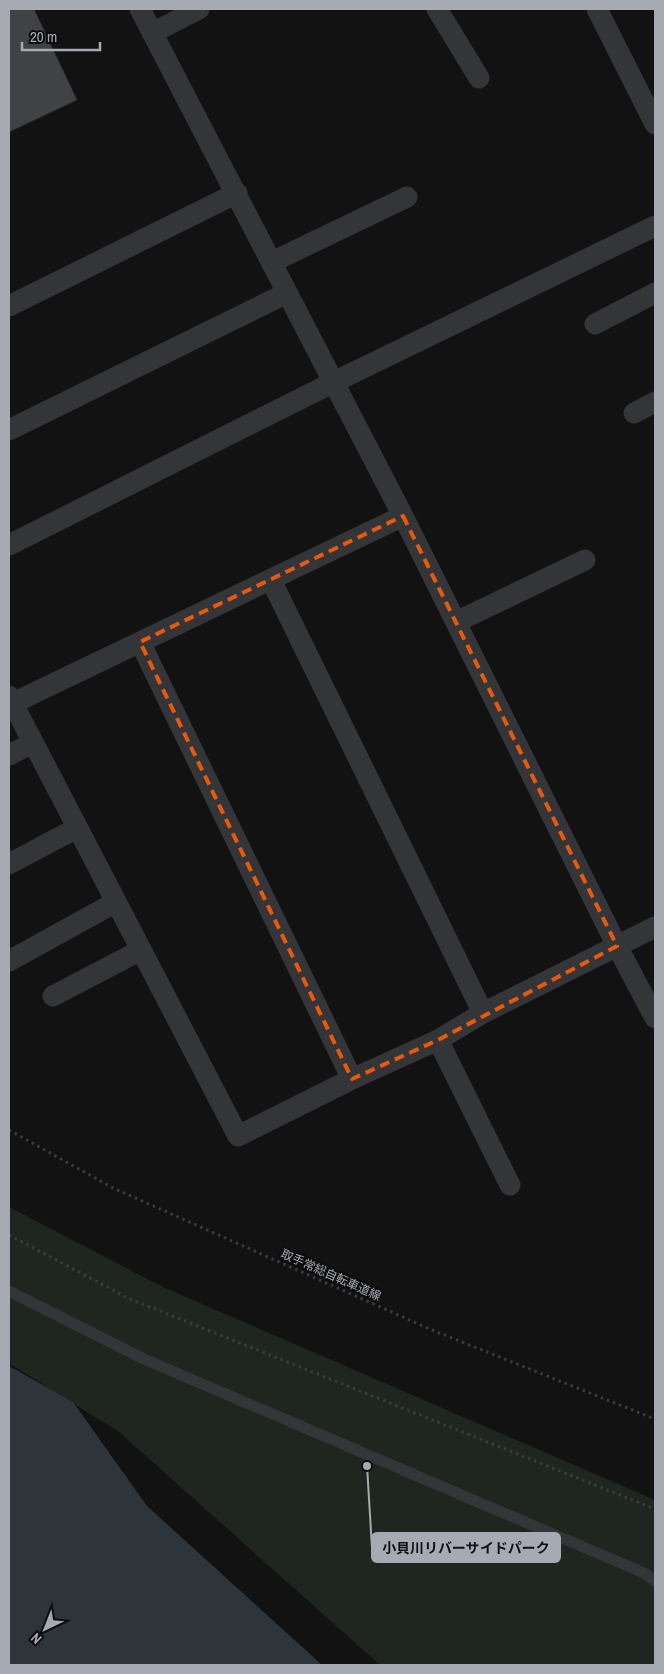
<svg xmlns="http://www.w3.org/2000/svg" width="664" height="1674" viewBox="0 0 664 1674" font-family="'Archivo Narrow','Noto Sans JP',sans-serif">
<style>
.green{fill:#1f261f}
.water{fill:#2d353b}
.building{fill:#414246;stroke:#2c2c2f}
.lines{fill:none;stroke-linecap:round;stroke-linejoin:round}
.path{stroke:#3a3b3f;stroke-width:3;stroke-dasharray:2.5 4;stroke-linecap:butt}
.lane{stroke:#333538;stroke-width:11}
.street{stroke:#333538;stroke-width:21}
.marked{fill:none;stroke:#e8590c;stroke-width:4;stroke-dasharray:10 6;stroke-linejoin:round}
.labels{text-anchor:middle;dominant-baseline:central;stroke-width:5;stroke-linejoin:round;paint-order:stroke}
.street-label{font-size:12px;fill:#a5aab3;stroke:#0d0d0e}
.leader{fill:none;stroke:#a5aab3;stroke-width:2}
.callout-dot{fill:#a5aab3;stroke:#0d0d0e;stroke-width:2}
.callout{fill:#a5aab3;stroke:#a5aab3;stroke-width:2}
.callout-label{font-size:14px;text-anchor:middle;font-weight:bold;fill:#111}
</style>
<rect width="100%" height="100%" fill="#121213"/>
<path class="green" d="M9,1207L163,1287L655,1500V1665H380L119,1432L9,1363Z"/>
<path class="water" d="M9,1366L73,1402L147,1506L322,1665H9Z"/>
<path class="building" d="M9,9H34L77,100L9,132Z"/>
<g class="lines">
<path class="path" d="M9,1130L113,1188L432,1330L655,1419
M9,1235L130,1299L655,1509"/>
<path class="lane" d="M9,1291L144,1359L644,1573L655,1581"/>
<path class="street" d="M140,9L403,516L617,946L655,1018
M437,9L479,78
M597,9L655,124
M152,33L199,9
M272,262L407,197
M9,306L237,193
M595,324L655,293
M634,413L655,402
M9,430L287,293
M9,545L332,383L655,226
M271,580L483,1013
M456,622L585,560
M140,642L352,1079
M9,696L238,1136L352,1079L438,1040L483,1013L655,927
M9,705L403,516
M9,755L33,743
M9,864L77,828
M9,961L116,902
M53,996L141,950
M438,1040L510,1185"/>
</g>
<path class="marked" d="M403,516L617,946L438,1040L352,1079L140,642Z"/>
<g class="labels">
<g class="street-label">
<text transform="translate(331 1275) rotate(24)">取手常総自転車道線</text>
</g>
</g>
<path class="leader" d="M367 1466L372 1548"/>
<circle class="callout-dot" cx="367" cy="1466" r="5"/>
<rect class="callout" x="372" y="1533" width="188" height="29" rx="5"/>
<g class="callout-label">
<text x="466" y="1553">小貝川リバーサイドパーク</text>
</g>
<rect width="664" height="1674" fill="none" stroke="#a5aab3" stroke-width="20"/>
<g transform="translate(45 1629) rotate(223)" stroke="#0d0d0e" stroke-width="4" paint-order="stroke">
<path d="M0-4L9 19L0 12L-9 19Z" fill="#a5aab3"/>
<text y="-8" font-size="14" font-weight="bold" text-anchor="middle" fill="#a5aab3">N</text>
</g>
<path d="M22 42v8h78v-8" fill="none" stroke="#a5aab3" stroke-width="2.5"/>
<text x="30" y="42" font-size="15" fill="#a5aab3" stroke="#0d0d0e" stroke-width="4" paint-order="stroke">20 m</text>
</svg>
